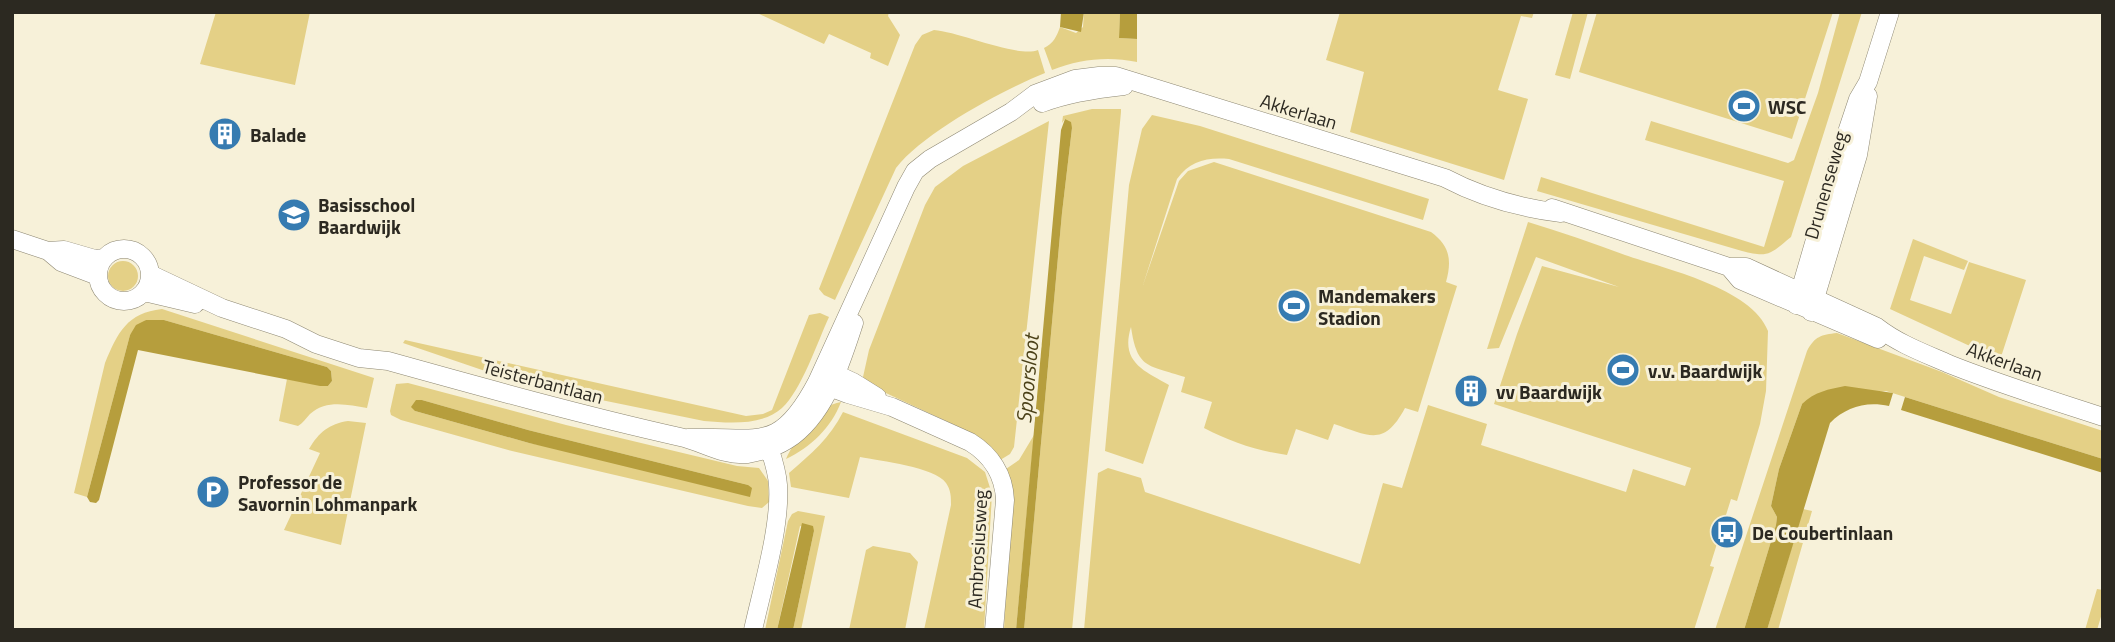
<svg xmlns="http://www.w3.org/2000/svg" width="2115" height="642" viewBox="0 0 2115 642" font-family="'Titillium Web',sans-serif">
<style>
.green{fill:#e4d086;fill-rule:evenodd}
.water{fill:#b69e3d}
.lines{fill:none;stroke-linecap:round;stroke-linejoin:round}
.secondary-casing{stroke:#8d8772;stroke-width:19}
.secondary{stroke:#fff;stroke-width:18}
.labels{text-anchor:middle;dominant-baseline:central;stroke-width:6;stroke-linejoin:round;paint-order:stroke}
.poi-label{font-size:19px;font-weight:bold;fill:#2c2921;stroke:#f7f1d9;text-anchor:start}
.street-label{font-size:19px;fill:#2c2921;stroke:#f7f1d9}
.water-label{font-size:21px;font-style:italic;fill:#4b4118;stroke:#f7f1d9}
</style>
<rect width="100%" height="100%" fill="#f7f1d9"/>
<path class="green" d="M216,12H310L295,85L200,64Z
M755,12H889L888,16L900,35L888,66L870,58L871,53L829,34L824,44Z
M1084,12H1120L1119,38L1137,39V62C1108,56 1080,59 1052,70L1044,48C1053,44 1057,36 1060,27L1076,33L1083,27Z
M1340,12H1534L1532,18L1521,16L1498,90L1528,99L1504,180L1350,132L1364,72L1326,60Z
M1573,12H1588L1570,79L1555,75Z
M1597,12H1833L1792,139L1579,72Z
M1840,12H1862L1791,237C1770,254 1769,258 1742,251L1537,191L1541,177L1764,247L1784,181L1645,140L1651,121L1788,163L1794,160L1818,93Z
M934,30C960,32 1018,58 1038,50L1045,73C1003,90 924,132 896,168L835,300L824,295L819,289L915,45L922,35Z
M1092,109H1121V112L1072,630H1024L1062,213L1072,128L1065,119L1062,123L1063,116Z
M1152,115L1200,126L1429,199L1423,220L1229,159C1207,157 1190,161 1177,179L1143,285L1179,181L1188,171L1214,162L1431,232C1450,246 1452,260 1446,282L1457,286L1418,412L1405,408C1384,447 1370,436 1334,424L1328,440L1296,429L1287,455C1257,451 1231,442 1204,428L1212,402L1181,392L1185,377C1148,365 1137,369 1131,327C1120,362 1144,371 1169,385L1143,464L1105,451L1129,185L1142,129Z
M1049,121L1014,447L1010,454L997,462L989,448L976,435L873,387L863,377L869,350L925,205L935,187L963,166Z
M1528,222C1561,232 1593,243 1625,255C1665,269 1752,288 1768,331L1766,391L1760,424L1737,501L1731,499L1710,566L1714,567L1694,630H1084L1098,473L1108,468L1141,478L1145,492L1360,564L1383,483L1402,488L1428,405L1487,424L1481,445L1626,492L1633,469L1685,486L1691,468L1494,404L1517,334L1542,266L1619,287L1536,257L1499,348L1487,349Z
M1913,239L1968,261L1964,270L1924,256L1910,300L1951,314L1969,262L2026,280L2000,360L1890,309Z
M108 276a15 15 0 1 1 30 0a15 15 0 1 1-30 0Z
M162,309L374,378L367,408C348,405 327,399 310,414C306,418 303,423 298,426L279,421L287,379L328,386L332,381L331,371L327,367L164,320H146L130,335L87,497L74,493L105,363C118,332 127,313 162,309Z
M820,313L829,317C818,341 801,391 782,408C762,426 729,423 704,421L523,384L403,343L405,340L746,416L763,414L772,410L809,315Z
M1837,333L1942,372L1999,397L2103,431V459L1886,391L1802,404L1779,469L1771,506L1777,517L1776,525L1744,630H1715L1807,351C1815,336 1821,335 1837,333Z
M408,383L566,425L737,466L759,468L768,481L769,502L762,508L748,506L512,451L401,420L391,415L390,411L396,384ZM422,400L528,430L748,485L529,443L415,411Z
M841,402C831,428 811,447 786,459C795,439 818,405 841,402Z
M843,412L967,458L985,472L992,494L984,630H924L951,505C951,497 951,490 946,483C935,467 880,461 860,457L849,498L791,487L789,473C811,454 830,438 843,412Z
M348,421L366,423L341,545L284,530L320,453L309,449C319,432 329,424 348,421Z
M1034,435L1016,630H1004L1011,489L1003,471L1019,460Z
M1803,509L1812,511L1778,630H1767Z
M798,511L825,516L801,630H793L814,531L800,526L777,630H765L788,521L792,514Z
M873,546L910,553L918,562L905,630H849L866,550Z
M2097,589L2103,590V610L2097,630H2085Z"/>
<path class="water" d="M1061,12H1084L1081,32L1060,27Z
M1120,12H1137V39L1119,38Z
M1065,119L1071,122L1072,128L1062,213L1024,630H1016L1061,130Z
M146,320H164L327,367L331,371L332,381L328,386H320L138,350L99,500L96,503L90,502L87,497L130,335L136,325Z
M1845,386L1893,393L1889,406C1866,401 1846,407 1830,423L1767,630H1744L1776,525L1777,517L1771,506L1779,469L1802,404C1814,392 1829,389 1845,386Z
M1905,397L2103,459V473L1901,410Z
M416,400H422L528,430L748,485L752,488L750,497L529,443L415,411L411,407Z
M802,523L813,526L814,531L793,630H777Z"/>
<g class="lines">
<defs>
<path id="secondary" d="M1042,103C1068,93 1096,89 1124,86
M1552,208L1729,267H1746L1877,327C1899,344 1924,353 1949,364C1999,384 2051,400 2103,417
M12,239L48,251L64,250L95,259L104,258
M98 275a26 26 0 1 1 52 0a26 26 0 1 1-52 0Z
M48,251L61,262L98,276
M1729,267L1740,280L1878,339
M150,274L222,308L286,329L316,344L359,358L388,361C485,388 582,415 680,437C703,442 722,456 747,454C760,452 776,447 787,440C825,416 841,363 854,323
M144,292L195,304
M1796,305L1842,147L1858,99L1868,82L1890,12
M1811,312L1858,155L1868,96
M825,369L853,382L877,397
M819,383L848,394L892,407L970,442C991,455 1004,475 1005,500L994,630
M688,438C758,435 778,456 817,382L906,187L915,171L930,159L1011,112L1035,94L1075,79L1099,76H1116L1445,178C1481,197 1520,208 1561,213
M753,630C762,589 781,526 778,485C777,468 771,454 766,438"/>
</defs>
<use href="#secondary" class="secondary-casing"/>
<use href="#secondary" class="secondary"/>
</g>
<defs>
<symbol id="stadium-disc" viewBox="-11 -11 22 22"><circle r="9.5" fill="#367bb1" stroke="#f7f1d9"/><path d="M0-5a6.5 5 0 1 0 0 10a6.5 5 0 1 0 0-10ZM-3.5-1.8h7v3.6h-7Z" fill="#fff"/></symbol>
<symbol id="building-disc" viewBox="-11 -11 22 22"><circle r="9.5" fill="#367bb1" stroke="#f7f1d9"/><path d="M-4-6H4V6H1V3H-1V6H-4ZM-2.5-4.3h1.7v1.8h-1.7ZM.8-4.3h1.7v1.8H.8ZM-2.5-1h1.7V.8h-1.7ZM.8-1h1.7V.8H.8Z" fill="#fff"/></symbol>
<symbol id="school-disc" viewBox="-11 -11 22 22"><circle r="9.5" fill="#367bb1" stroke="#f7f1d9"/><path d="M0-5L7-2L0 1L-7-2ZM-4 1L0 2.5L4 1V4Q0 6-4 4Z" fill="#fff"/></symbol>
<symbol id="parking-disc" viewBox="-11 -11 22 22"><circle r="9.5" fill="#367bb1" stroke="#f7f1d9"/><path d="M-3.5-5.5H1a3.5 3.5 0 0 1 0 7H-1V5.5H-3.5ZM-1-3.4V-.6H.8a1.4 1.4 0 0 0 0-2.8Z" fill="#fff"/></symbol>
<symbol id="bus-disc" viewBox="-11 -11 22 22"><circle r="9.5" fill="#367bb1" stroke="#f7f1d9"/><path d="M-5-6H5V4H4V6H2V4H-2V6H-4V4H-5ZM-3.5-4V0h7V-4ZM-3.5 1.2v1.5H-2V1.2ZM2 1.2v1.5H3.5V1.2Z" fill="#fff"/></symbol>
</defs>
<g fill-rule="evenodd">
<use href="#stadium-disc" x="1725" y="87" width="38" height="38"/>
<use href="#building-disc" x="206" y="115" width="38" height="38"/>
<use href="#school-disc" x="275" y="196" width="38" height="38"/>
<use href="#stadium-disc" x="1275" y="287" width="38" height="38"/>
<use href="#stadium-disc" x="1604" y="351" width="38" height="38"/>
<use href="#building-disc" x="1452" y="372" width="38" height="38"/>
<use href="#parking-disc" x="194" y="473" width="38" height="38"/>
<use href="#bus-disc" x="1708" y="513" width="38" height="38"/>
</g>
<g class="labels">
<g class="poi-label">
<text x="1768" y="106">WSC</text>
<text x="250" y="134">Balade</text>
<text x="318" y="204">Basisschool<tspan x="318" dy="22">Baardwijk</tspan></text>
<text x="1318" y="295">Mandemakers<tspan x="1318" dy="22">Stadion</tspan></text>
<text x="1648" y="370">v.v. Baardwijk</text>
<text x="1496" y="391">vv Baardwijk</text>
<text x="238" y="481">Professor de<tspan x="238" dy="22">Savornin Lohmanpark</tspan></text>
<text x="1752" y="532">De Coubertinlaan</text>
</g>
<g class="street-label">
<text transform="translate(1299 111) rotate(17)">Akkerlaan</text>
<text transform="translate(1825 185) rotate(-74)">Drunenseweg</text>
<text transform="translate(2005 361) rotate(20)">Akkerlaan</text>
<text transform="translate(543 381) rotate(15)">Teisterbantlaan</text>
<text transform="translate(977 549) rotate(-87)">Ambrosiusweg</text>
</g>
<g class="water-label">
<text transform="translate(1027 379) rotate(-85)">Spoorsloot</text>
</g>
</g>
<rect width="2115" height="642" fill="none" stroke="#2c2921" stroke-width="28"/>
</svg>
